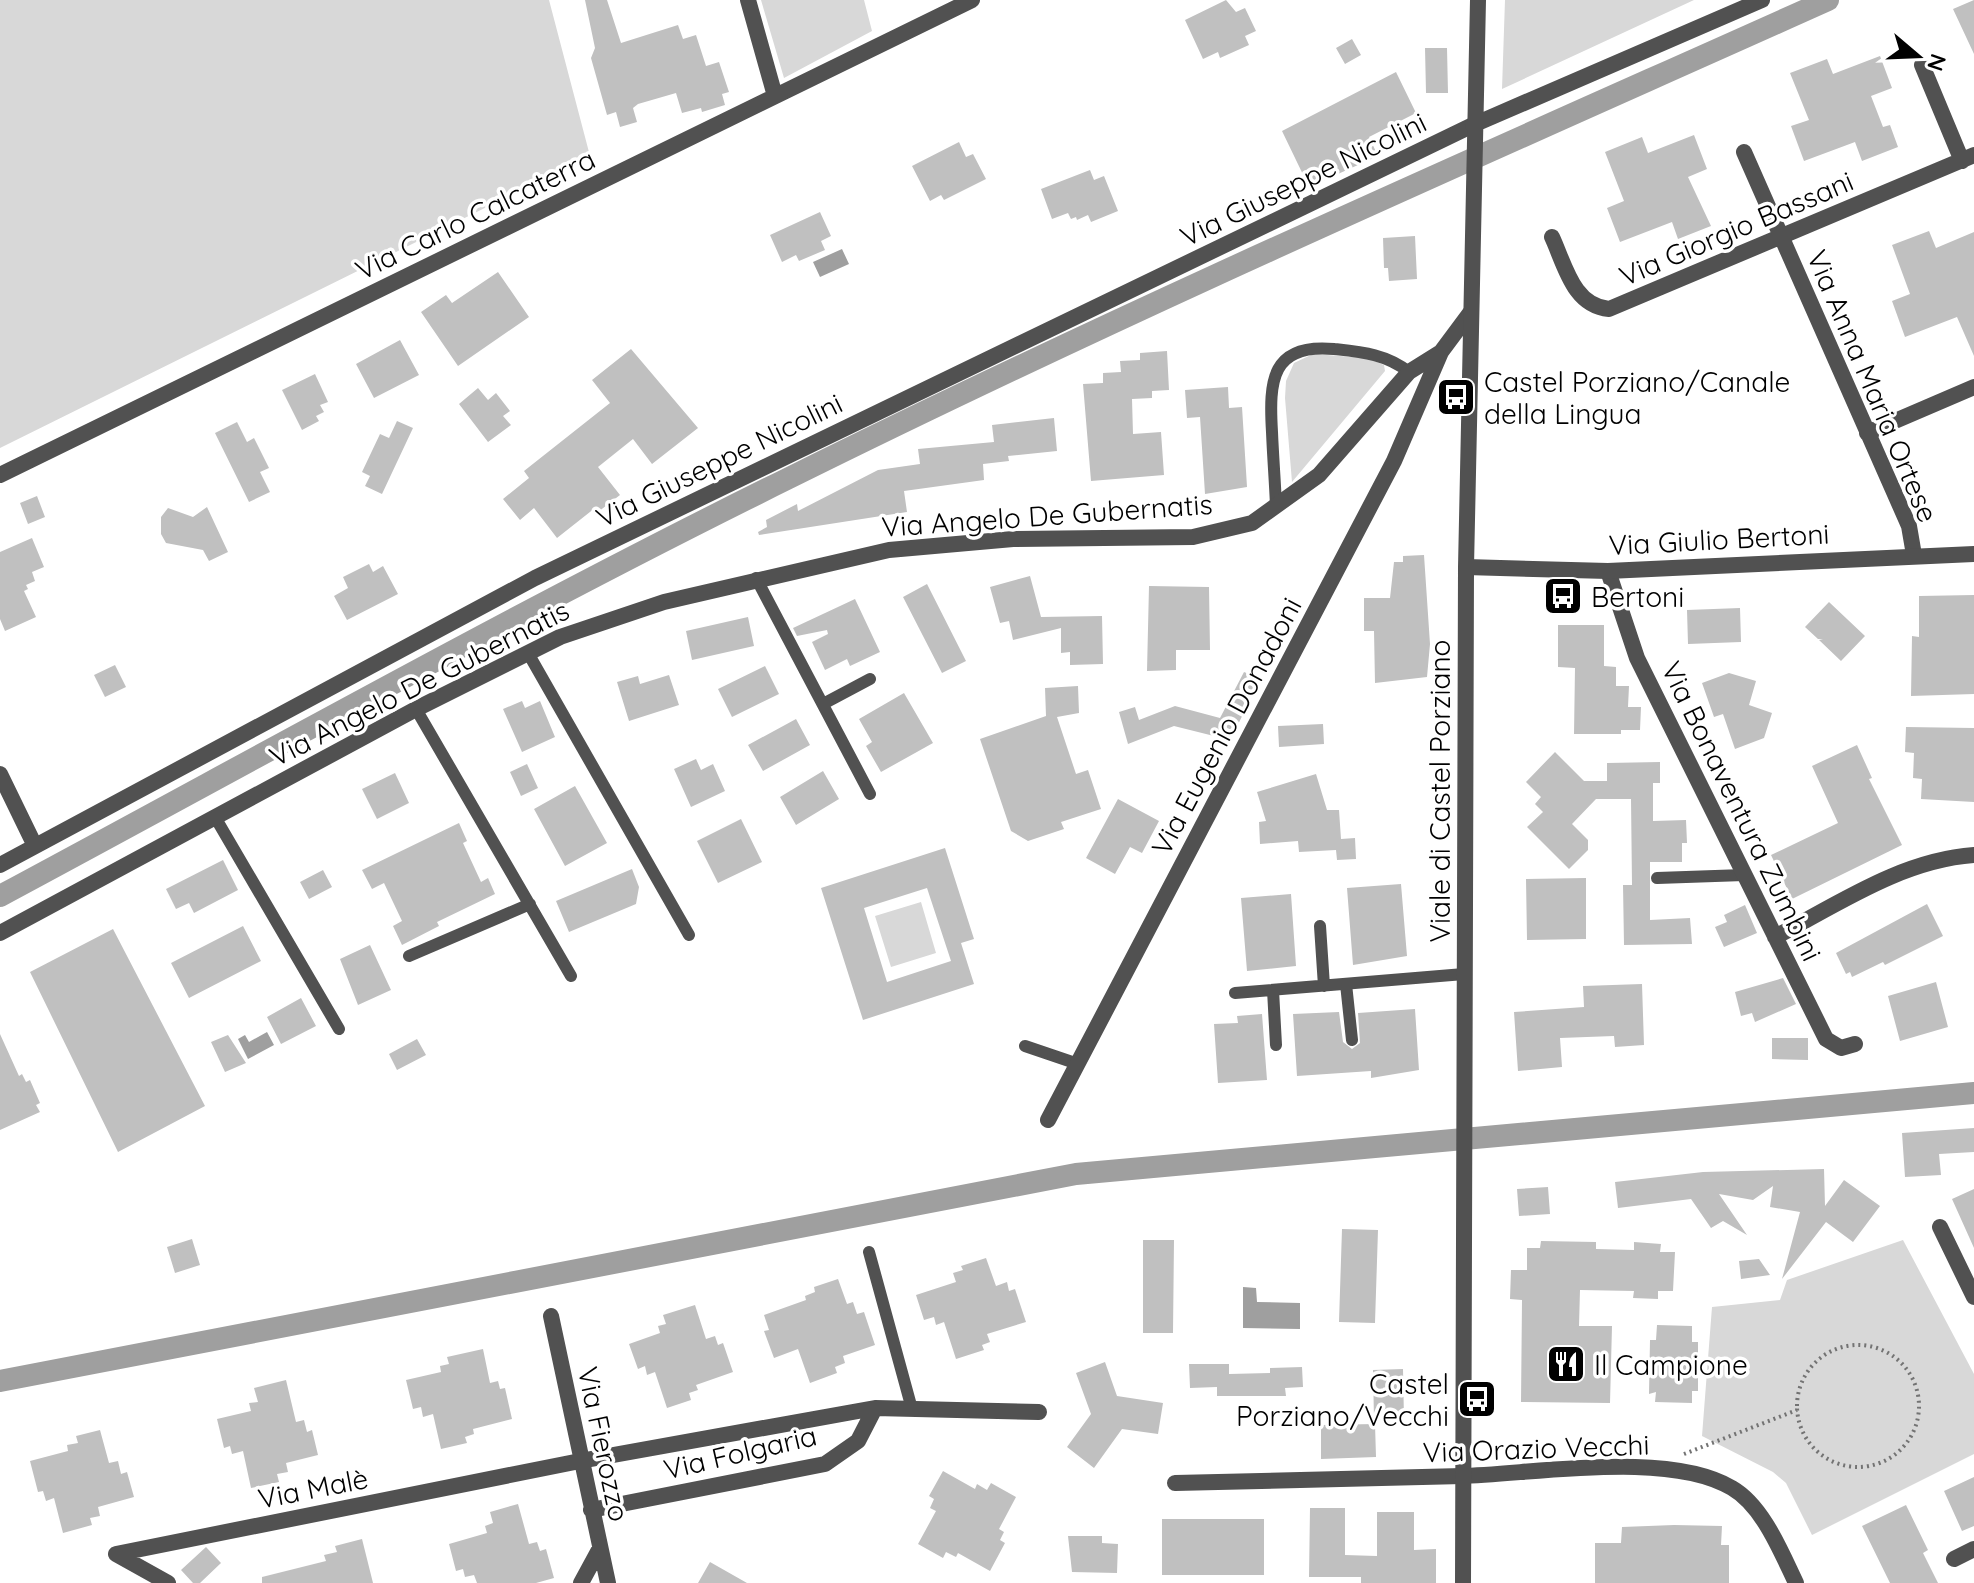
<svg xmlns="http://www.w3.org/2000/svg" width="1974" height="1583" viewBox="0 0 1974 1583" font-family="Quicksand,sans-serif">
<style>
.green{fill:#d8d8d8}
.water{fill:#9f9f9f}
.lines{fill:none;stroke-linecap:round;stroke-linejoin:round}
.canal{stroke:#9f9f9f;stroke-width:22}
.building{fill:#c0c0c0;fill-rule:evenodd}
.path{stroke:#737373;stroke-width:4;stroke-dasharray:2 4;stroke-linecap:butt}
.service{stroke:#515151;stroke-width:12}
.minor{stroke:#515151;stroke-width:16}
.tertiary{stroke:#515151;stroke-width:16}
.labels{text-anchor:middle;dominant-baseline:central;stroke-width:7;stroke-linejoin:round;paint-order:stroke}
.street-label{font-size:28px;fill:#000;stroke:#fff}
.poi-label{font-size:28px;fill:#000;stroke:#fff;text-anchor:start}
</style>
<rect width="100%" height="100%" fill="#fff"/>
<path class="green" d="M0,0H549L590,156L0,448Z
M761,0H864L872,31L784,78Z
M1505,0H1694L1502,89Z
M1313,354L1367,358L1384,365L1385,371L1292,482L1285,398L1286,381L1294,363Z
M921,902L936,953L891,967L875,916Z
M1903,1240L1974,1374V1454L1812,1535L1786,1483L1773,1472L1702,1436L1712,1307L1780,1300L1787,1280Z"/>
<path class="water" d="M842,249L849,264L820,277L813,262Z
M267,1032L274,1045L248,1059L238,1039L245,1035L249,1042Z
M1243,1287L1256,1288L1257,1302L1300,1303V1329L1243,1328Z"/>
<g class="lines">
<path class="canal" d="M0,896C261,756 521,610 787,479C1129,309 1480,156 1828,0
M0,1381L1076,1174L1974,1093"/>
</g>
<path class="building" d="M585,0H607L621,43L678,25L683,39L696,35L706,66L719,62L729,92L722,94L725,105L702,112L701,108L682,113L676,93L638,104L633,108L637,122L620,127L616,112L607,115L591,58L595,48Z
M1226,0L1236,12L1245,8L1256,31L1245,36L1249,45L1220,58L1218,52L1203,59L1185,20Z
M1974,0V54L1953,9Z
M1352,39L1361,55L1345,64L1336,48Z
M1425,48H1447L1448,93H1426Z
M1880,56L1892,88L1871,96L1883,127L1890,125L1898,147L1862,161L1855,142L1804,161L1791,126L1809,120L1790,73L1827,59L1833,74Z
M1396,72L1416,113L1369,137L1378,156L1309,187L1282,131Z
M1694,135L1707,169L1688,177L1711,226L1678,239L1672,222L1620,242L1607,208L1624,201L1605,152L1642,137L1648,153Z
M959,142L966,157L973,154L986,179L944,200L941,195L930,201L912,166Z
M1090,170L1094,180L1104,176L1118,211L1091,222L1088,215L1077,220L1076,217L1071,219L1068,213L1052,219L1041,189Z
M820,212L831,236L821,241L825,250L799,261L796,255L782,262L770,235Z
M1929,231L1936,248L1974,232V356L1957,317L1905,337L1892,301L1910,294L1892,245Z
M1415,236L1417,279L1389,281L1388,268H1384L1383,238Z
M498,272L529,317L458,366L421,312L446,295L452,303Z
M400,340L419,375L374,398L356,364Z
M631,349L698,428L652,464L633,439L598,467L620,495L598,512L595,508L557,538L534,508L520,520L503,499L529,478L524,471L610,403L592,380Z
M1167,351L1169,390L1152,391V398L1132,399L1133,434L1161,432L1164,475L1091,481L1083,384L1103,383V373L1121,372L1120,361L1140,360V353Z
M315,374L328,402L320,405L324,412L316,416L319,421L302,430L282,390Z
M1228,387L1229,408L1242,407L1247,487L1205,494L1200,417L1187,418L1185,390Z
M478,388L488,400L496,393L510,411L503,416L511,425L488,442L459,404Z
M1054,418L1057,451L1008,456L1009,461L983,464L984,480L904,491L907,512L759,535L758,532L767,527L766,520L797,504L798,511L878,470L920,464L918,449L994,442L992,425Z
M397,421L413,428L382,494L365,486L370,476L362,472L380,434L389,438Z
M237,422L247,442L254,438L269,468L260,472L270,492L249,502L215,433Z
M37,496L45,517L28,524L20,503Z
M207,507L228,552L209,561L203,550L166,543L161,534V517L168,508L193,517Z
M32,538L44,567L32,572L35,581L26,585L28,589L24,591L36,617L5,631L0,619V552Z
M1424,555L1430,644L1427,677L1375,683L1374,631H1364V598H1390L1394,562H1403V556Z
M369,564L373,572L383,566L398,594L347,620L334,596L348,588L343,577Z
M1030,576L1041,617L1102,616L1103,664L1070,665V652L1061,653V628L1013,640L1009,621L1000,623L990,587Z
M927,584L966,661L942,673L903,597Z
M1149,586L1209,587L1210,650H1176V670L1147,671Z
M1974,595V694L1911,696L1912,636L1919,637V596Z
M855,599L880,652L850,666L847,659L825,670L812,642L828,634L827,630L797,636L793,628Z
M1829,602L1865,636L1841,661L1819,640L1823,639H1818L1805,627Z
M1740,608L1741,642L1688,644L1687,610Z
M748,617L754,646L692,660L686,631Z
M1558,625H1604V666L1616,667V686H1629L1628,707H1641L1640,730H1621V734H1574L1575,668L1558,667Z
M115,665L126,687L105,697L94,675Z
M765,666L779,694L732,717L718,689Z
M1244,672L1261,679L1230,740L1174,726L1128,744L1119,712L1135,707L1139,720L1175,706L1220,718Z
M1729,673L1756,681L1749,705L1772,713L1764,738L1735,749L1723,714L1714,717L1702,683Z
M669,675L679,705L629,721L617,682L638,676L640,684Z
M1078,686L1079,713L1057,717L1076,774L1088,770L1101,809L1061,822L1064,829L1028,841L1011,831L980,739L1046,716L1045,688Z
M904,693L933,743L881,772L866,746L872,742L859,719Z
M522,701L525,708L540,701L555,737L522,752L503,709Z
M796,719L810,745L763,771L748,745Z
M1323,724L1324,744L1279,747L1278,726Z
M1906,727L1974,728V802L1921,799L1922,779L1913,778L1914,753L1905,752Z
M1857,745L1872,778L1869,779L1902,845L1792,899L1771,855L1838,823L1812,766Z
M1555,752L1584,781H1607V763L1660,762V783H1653V821L1686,820L1687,843H1682V862H1650V920L1690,918L1692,944L1624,945L1623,885H1632L1631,799H1596L1572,824L1588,840V850L1569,869L1527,827L1543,812L1535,804L1541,797L1526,782Z
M696,759L701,770L713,764L725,791L691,807L674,769Z
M527,764L538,788L521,796L510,772Z
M823,771L839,799L796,825L780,797Z
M395,773L409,803L377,819L362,789Z
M1316,774L1327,810H1339L1341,839L1355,838L1356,859L1337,860L1336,850L1299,852L1298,841L1260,844L1259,822L1266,821L1257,792Z
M575,786L607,843L565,866L534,809Z
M1118,799L1159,821L1142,853L1130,847L1115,874L1086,858Z
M741,819L762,862L718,883L697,841Z
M459,823L467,841L463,843L481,882L488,878L495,894L437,922L439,926L402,945L393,926L402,921L384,883L372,889L362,870Z
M945,848L974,939L961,943L974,984L863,1020L821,888ZM927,888L951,961L887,982L864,908Z
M223,860L238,890L194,913L189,903L176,909L166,889Z
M632,869L639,887L636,904L569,932L556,901Z
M323,870L332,887L309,899L300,882Z
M1586,878V939L1527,940L1526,879Z
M1401,884L1407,956L1353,965L1347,888Z
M1291,894L1296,966L1247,971L1241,898Z
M1927,904L1943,936L1885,965L1883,962L1852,977L1850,972L1846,974L1836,953Z
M1745,905L1757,933L1724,947L1715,927L1727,922L1724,915Z
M243,926L261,961L189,998L171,963Z
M113,929L205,1106L118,1152L30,972Z
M370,945L391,990L358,1005L340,959Z
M1783,978L1796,1004L1755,1022L1752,1013L1741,1016L1735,992Z
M1936,982L1948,1027L1900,1041L1888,996Z
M1642,984L1644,1045L1615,1047L1614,1036L1560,1038L1562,1067L1518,1071L1514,1012L1584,1007L1583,986Z
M301,998L316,1026L281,1044L267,1017Z
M1415,1009L1419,1070L1371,1078V1071L1297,1076L1293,1014L1339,1012L1343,1042L1352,1049L1360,1043L1358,1013Z
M1262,1014L1267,1080L1218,1083L1214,1024L1238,1023L1237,1016Z
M0,1034L19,1076L22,1074L26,1082L30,1080L40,1103L36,1105L40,1112L0,1130Z
M228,1035L246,1063L225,1072L211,1042Z
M1772,1038H1808V1060L1772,1059Z
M417,1039L426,1055L397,1070L389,1054Z
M1974,1128V1152L1939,1154L1941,1175L1905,1177L1902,1133Z
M1824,1169L1825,1206L1844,1180L1880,1206L1853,1242L1826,1222L1782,1279L1800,1212L1770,1207L1773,1186L1753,1200L1719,1194L1747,1235L1723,1221L1711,1228L1691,1199L1618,1208L1615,1182L1703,1172Z
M1548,1187L1550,1214L1519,1216L1517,1189Z
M1974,1189V1248L1952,1199Z
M1342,1229L1378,1230L1375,1323L1339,1322Z
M192,1239L200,1265L175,1273L167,1247Z
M1143,1240H1174L1173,1333H1143Z
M1541,1241L1596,1242V1249L1634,1250V1242L1661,1244L1660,1252H1675L1673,1291H1658V1299L1633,1298L1634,1291L1580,1290L1579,1326H1612L1610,1403L1521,1402L1522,1300L1510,1299L1511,1270H1527V1248H1540Z
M986,1258L996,1286L1007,1282L1009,1291L1015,1289L1026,1322L987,1334L990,1342L982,1345L984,1350L956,1359L944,1322L936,1325L934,1317L924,1320L916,1295L956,1282L953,1273L963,1270L961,1266Z
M1759,1259L1770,1275L1741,1279L1739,1261Z
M838,1279L847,1304L853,1302L857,1314L864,1312L875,1345L843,1356L845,1363L835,1367L837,1373L810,1383L798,1349L774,1358L764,1331L769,1330L764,1315L806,1300L805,1296L815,1292L814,1287Z
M695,1305L706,1339L715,1336L718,1345L723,1343L733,1372L696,1385L698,1390L689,1393L691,1400L667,1408L655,1372L647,1375L645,1366L638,1369L629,1344L660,1333L658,1326L666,1324L663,1315Z
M1657,1325L1692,1326V1342H1698V1391H1692V1403L1655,1402L1656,1392L1649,1394L1650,1340H1656Z
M483,1349L490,1383L498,1381L500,1389L505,1388L512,1419L473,1429L474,1434L465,1437L467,1443L441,1449L433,1414L423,1417L421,1407L413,1409L406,1380L441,1372L440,1366L449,1364L447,1357Z
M1105,1362L1117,1396L1163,1403L1158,1434L1122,1429L1094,1468L1067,1447L1091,1414L1076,1373Z
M1189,1364H1229V1374L1270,1373V1368L1302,1367L1303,1387L1285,1388L1286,1396H1217V1387L1190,1388Z
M1403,1369L1404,1420H1374L1373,1370Z
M286,1380L296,1422L304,1420L307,1432L312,1430L318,1455L286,1463L288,1472L277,1474L279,1482L251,1488L243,1451L232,1454L230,1446L224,1448L217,1419L251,1411L249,1403L258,1402L254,1388Z
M1375,1424L1376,1457L1321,1459V1425Z
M100,1430L109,1463L118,1461L121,1474L127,1472L134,1497L98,1507L100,1516L90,1518L92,1525L63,1533L54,1498L46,1501L43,1491L38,1492L30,1461L68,1451L67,1445L78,1443L76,1436Z
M943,1471L975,1489L977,1484L987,1490L991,1483L1016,1497L999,1529L1004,1532L1000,1540L1005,1543L990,1571L958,1553L956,1557L946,1552L943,1558L918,1544L936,1511L930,1508L934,1499L929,1496Z
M1974,1477V1526L1962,1531L1944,1491Z
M518,1504L529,1544L537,1542L540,1551L546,1549L554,1578L536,1583H477L474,1575L465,1577L463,1569L456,1571L449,1544L487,1533L485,1526L493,1523L490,1512Z
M1906,1505L1928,1550L1923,1553L1938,1583H1890L1862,1526Z
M1310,1508H1345V1555L1377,1556V1512H1414V1550L1436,1549V1583H1361V1577H1309Z
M1162,1519H1264V1575H1162Z
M1674,1525L1722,1526L1721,1545H1729V1583H1595V1543H1621L1622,1527Z
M1068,1536H1102V1543L1118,1544L1117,1573L1072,1572Z
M362,1539L373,1583H262V1577L326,1561L324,1555L337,1552L335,1546Z
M206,1547L221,1563L200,1583H193L181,1570Z
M710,1562L747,1583H698Z"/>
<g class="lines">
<path class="path" d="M1797 1406a61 61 0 1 1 122 0a61 61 0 1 1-122 0Z
M1684,1454L1797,1410"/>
<path class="service" d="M1276,506C1275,481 1273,457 1272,432C1269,381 1271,343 1334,349C1362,352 1386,354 1409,372
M756,578L870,794
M528,653L689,935
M823,704L870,679
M416,709L571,976
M215,817L339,1029
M1657,878L1744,875
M1320,926L1324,986
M409,956L530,904
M1346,984L1352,1040
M1273,990L1276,1045
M1235,993L1464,974
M1025,1046L1078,1064
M869,1252L912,1409"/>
<path class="minor" d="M748,0L775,96
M1922,65L1962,161
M1744,152L1909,526L1914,555
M1552,237C1565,265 1573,306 1609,309L1974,155
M1867,433L1974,387
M0,475L972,0
M1608,571L1637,658L1826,1039L1841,1048L1855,1044
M0,774L35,846
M0,865L535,578L1473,125
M0,933L416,709L560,637L664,602L889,550L1013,539L1193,537L1252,523L1319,475L1409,372L1441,352L1470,313
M1775,937C1838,904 1902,860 1974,855
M1048,1120L1394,461L1441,352
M1940,1227L1974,1297
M551,1316L608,1583
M1175,1483C1271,1481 1366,1479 1461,1476C1534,1474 1669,1450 1732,1488C1763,1506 1781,1552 1796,1583
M591,1510L825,1464L858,1441L875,1408
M1954,1559L1974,1549
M168,1583L116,1554L580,1461L875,1408L1039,1412
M581,1583L600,1548"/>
<path class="tertiary" d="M1473,125L1762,0
M1466,567L1608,571L1974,554
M1463,1583L1466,567L1478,0"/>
</g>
<defs>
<symbol id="bus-square" viewBox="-11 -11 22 22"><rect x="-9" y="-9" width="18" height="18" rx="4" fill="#000" stroke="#fff"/><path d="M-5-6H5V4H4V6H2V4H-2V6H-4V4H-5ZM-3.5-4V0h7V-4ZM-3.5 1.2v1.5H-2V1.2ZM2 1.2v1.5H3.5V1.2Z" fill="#fff"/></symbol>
<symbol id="restaurant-square" viewBox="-11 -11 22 22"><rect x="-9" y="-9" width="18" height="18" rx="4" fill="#000" stroke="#fff"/><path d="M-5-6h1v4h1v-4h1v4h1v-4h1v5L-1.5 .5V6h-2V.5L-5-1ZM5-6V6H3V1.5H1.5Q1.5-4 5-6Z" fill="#fff"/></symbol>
</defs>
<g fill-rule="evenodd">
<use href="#bus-square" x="1434" y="375" width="44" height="44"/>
<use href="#bus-square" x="1541" y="574" width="44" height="44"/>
<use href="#restaurant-square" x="1544" y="1342" width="44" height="44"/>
<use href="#bus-square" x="1455" y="1377" width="44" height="44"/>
</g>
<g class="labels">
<g class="street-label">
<text transform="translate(1303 179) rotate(-26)">Via Giuseppe Nicolini</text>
<text transform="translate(475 214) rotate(-26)">Via Carlo Calcaterra</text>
<text transform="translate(1736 228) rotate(-23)">Via Giorgio Bassani</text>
<text transform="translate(1873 386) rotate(67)">Via Anna Maria Ortese</text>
<text transform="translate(719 460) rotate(-26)">Via Giuseppe Nicolini</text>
<text transform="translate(1047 515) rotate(-4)">Via Angelo De Gubernatis</text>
<text transform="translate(1719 539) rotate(-3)">Via Giulio Bertoni</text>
<text transform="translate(419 683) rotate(-27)">Via Angelo De Gubernatis</text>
<text transform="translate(1226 726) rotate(-62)">Via Eugenio Donadoni</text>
<text transform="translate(1439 791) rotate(-90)">Viale di Castel Porziano</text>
<text transform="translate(1742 811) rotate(64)">Via Bonaventura Zumbini</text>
<text transform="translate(604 1444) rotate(78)">Via Fierozzo</text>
<text transform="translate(1536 1448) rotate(-2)">Via Orazio Vecchi</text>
<text transform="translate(740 1452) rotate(-13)">Via Folgaria</text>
<text transform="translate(313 1488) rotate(-11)">Via Malè</text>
</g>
<g class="poi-label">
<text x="1484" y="381">Castel Porziano/Canale<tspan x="1484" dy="32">della Lingua</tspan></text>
<text x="1591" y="596">Bertoni</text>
<text x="1594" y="1364">Il Campione</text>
<text x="1449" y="1383" text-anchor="end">Castel<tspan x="1449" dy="32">Porziano/Vecchi</tspan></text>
</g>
</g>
<g transform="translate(1918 56) rotate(109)" stroke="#ffffff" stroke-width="6" paint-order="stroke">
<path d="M0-6L14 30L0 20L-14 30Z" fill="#000000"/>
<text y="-12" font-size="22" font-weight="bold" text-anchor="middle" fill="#000000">N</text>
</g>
</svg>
